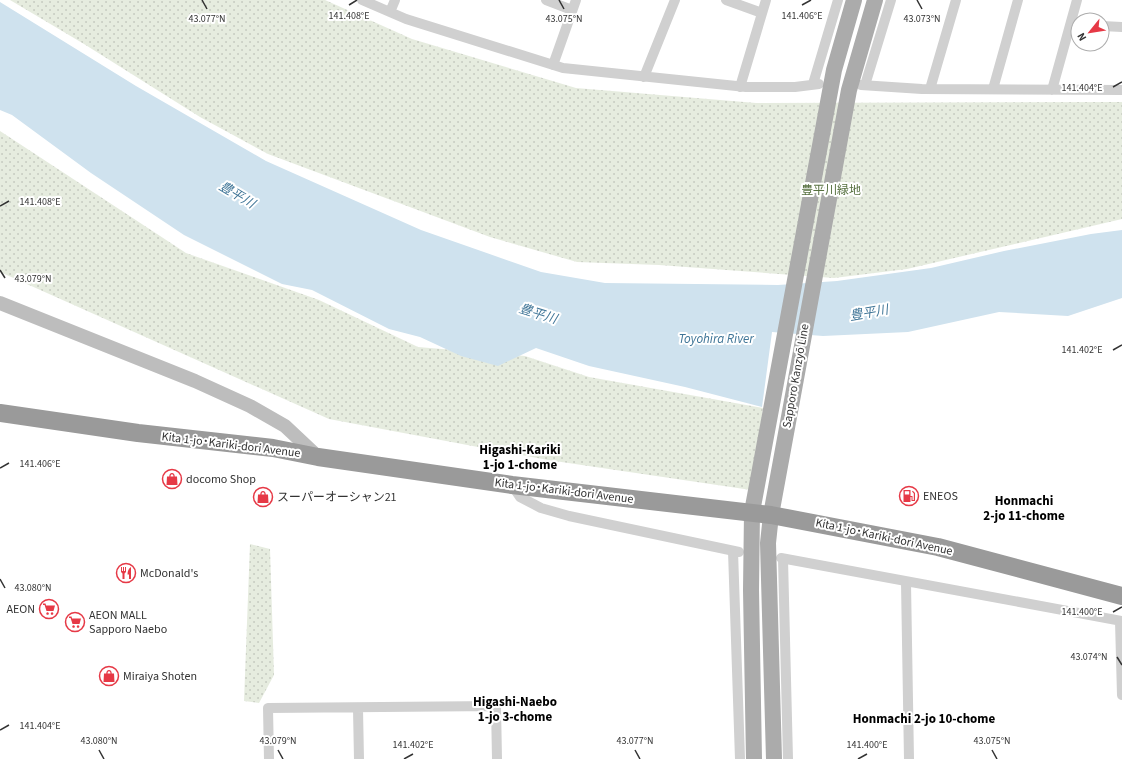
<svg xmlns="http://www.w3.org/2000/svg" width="1122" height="759" viewBox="0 0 1122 759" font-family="'Source Sans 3','Noto Sans JP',sans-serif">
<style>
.grass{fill:url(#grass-dots)}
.water{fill:#cfe2ee}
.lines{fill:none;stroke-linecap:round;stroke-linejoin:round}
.street{stroke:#d0d0d0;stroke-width:10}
.secondary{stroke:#bdbdbd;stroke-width:14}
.primary{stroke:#ababab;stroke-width:16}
.highway{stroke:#9a9a9a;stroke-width:18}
.ticks{fill:none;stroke:#333;stroke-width:1.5}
.labels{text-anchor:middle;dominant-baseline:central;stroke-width:4;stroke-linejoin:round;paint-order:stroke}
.park-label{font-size:12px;fill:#56703f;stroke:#fff}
.street-label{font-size:12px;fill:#333;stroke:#fff}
.poi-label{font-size:12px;fill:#333;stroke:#fff;text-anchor:start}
.water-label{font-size:13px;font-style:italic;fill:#3f7597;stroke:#fff}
.neighbourhood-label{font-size:13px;font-weight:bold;fill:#000;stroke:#fff}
.ticks-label{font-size:10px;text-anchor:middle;fill:#333;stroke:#fff;stroke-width:4;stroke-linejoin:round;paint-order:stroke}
</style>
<defs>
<pattern id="grass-dots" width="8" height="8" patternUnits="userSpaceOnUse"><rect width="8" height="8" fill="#e6ecdf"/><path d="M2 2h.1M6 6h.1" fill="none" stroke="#c6cbc0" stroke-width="1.8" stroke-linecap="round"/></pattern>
</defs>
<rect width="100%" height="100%" fill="#fff"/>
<path class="grass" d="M10,0H325L412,39L576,88L756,103L1122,102V219L907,269L834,278L659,265L577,262L490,237L268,154L200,117L84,44Z
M0,131L186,253L319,300L418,347L525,356L589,377L763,408L751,490L548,460L329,419L0,272Z
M250,544L270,549L274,675L259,703L244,701Z"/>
<path class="water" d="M0,2L136,86L266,161L421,230L541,272L605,283L778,285L837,281L931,268L1004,251L1091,234L1122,230V298L1068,316L999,312L908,332L823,336L772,332L762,407L685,387L589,366L536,348L498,366L461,356L420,337L389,329L312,290L282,284L184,235L91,173L12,115L0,110Z"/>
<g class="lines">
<path class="street" d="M362,0L406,19L563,68L746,87H795L819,84
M546,0L572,10
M726,0L762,13
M390,12L395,0
M1102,26L1122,27
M553,65L576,0
M644,77L675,0
M813,84L838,0
M861,85L922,89L1122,90
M865,85L891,0
M740,87L766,0
M930,89L956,0
M993,89L1018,0
M1052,90L1077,0
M512,485L520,497L541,508L569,516L739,552
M733,551L740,759
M781,558L1122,621
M783,559L788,759
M906,583L909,759
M1120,621L1122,695
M358,709L359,759
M269,759L268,708L496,706L497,759"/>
<path class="secondary" d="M0,303L195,381L250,406L285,426L318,457"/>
<path class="primary" d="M754,759L751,590L752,512L834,70L854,0
M774,759L768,543L771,515L849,90L875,0"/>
<path class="highway" d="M0,413L138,433L273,448L318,457L512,485L771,515L938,547L1122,596"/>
</g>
<path class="ticks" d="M202,0L207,9M559,0L564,9M917,0L922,9M349,5L357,0M802,5L811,0M1113,87L1122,82M0,206L9,201M0,270L5,278M1113,350L1122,345M0,468L9,463M0,579L5,588M1113,612L1122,607M1117,657L1122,665M0,730L9,725M99,750L104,759M278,750L283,759M635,750L640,759M992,750L997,759M404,759L413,754M858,759L867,754"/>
<defs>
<symbol id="shop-ring" viewBox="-11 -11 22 22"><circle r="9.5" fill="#fff" stroke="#e63946" stroke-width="1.5"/><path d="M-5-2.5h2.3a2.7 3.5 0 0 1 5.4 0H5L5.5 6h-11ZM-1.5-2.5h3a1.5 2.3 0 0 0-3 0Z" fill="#e63946"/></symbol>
<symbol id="fuel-ring" viewBox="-11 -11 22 22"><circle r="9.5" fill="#fff" stroke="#e63946" stroke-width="1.5"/><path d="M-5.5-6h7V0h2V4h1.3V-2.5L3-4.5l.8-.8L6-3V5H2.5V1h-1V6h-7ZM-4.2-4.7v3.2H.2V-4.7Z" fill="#e63946"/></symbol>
<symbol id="restaurant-ring" viewBox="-11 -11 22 22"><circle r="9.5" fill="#fff" stroke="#e63946" stroke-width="1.5"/><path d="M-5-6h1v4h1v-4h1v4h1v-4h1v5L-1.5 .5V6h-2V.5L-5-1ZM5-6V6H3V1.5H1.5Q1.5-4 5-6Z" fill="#e63946"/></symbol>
<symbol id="supermarket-ring" viewBox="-11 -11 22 22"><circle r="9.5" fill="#fff" stroke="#e63946" stroke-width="1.5"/><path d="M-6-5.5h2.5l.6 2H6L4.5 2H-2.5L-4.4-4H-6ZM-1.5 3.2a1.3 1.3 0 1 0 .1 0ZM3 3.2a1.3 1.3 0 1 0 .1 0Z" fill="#e63946"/></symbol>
</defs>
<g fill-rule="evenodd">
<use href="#shop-ring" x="161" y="468" width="22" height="22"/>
<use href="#fuel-ring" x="898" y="485" width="22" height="22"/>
<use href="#shop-ring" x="252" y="486" width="22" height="22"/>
<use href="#restaurant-ring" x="115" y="562" width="22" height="22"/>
<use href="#supermarket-ring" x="38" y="598" width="22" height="22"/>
<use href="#supermarket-ring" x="64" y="611" width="22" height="22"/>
<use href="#shop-ring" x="98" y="665" width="22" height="22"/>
</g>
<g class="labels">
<g class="park-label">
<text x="831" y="190">豊平川緑地</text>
</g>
<g class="street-label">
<text transform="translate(796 376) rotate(-80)">Sapporo Kanzyō Line</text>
<text transform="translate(231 445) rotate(7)">Kita 1-jo･Kariki-dori Avenue</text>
<text transform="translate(564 491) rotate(7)">Kita 1-jo･Kariki-dori Avenue</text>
<text transform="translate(884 537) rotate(12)">Kita 1-jo･Kariki-dori Avenue</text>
</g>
<g class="poi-label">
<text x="186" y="479">docomo Shop</text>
<text x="923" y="496">ENEOS</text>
<text x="277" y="497">スーパーオーシャン21</text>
<text x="140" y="573">McDonald's</text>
<text x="35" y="609" text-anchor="end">AEON</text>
<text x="89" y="615">AEON MALL<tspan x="89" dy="14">Sapporo Naebo</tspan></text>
<text x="123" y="676">Miraiya Shoten</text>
</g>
<g class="water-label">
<text transform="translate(237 195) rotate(31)">豊平川</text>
<text transform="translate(869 313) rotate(-10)">豊平川</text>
<text transform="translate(538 314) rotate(17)">豊平川</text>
<text x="716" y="339">Toyohira River</text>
</g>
<g class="neighbourhood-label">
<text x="520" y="450">Higashi-Kariki<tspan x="520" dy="15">1-jo 1-chome</tspan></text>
<text x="1024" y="501">Honmachi<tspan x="1024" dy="15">2-jo 11-chome</tspan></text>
<text x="515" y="702">Higashi-Naebo<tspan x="515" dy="15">1-jo 3-chome</tspan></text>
<text x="924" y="719">Honmachi 2-jo 10-chome</text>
</g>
</g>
<g class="ticks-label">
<text x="349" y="19">141.408°E</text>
<text x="802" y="19">141.406°E</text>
<text x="207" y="22">43.077°N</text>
<text x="922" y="22">43.073°N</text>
<text x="564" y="22">43.075°N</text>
<text x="1082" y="91">141.404°E</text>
<text x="40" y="205">141.408°E</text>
<text x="33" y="282">43.079°N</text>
<text x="1082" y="353">141.402°E</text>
<text x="40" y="467">141.406°E</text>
<text x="33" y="591">43.080°N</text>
<text x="1082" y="615">141.400°E</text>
<text x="1089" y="660">43.074°N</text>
<text x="40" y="729">141.404°E</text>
<text x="99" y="744">43.080°N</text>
<text x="278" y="744">43.079°N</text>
<text x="635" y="744">43.077°N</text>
<text x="992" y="744">43.075°N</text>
<text x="413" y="748">141.402°E</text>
<text x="867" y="748">141.400°E</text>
</g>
<g transform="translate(1090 32) rotate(240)"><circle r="19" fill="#ffffff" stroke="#adadad"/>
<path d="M0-3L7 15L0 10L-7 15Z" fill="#e63946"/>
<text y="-6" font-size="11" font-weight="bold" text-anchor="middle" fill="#333333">N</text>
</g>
</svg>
